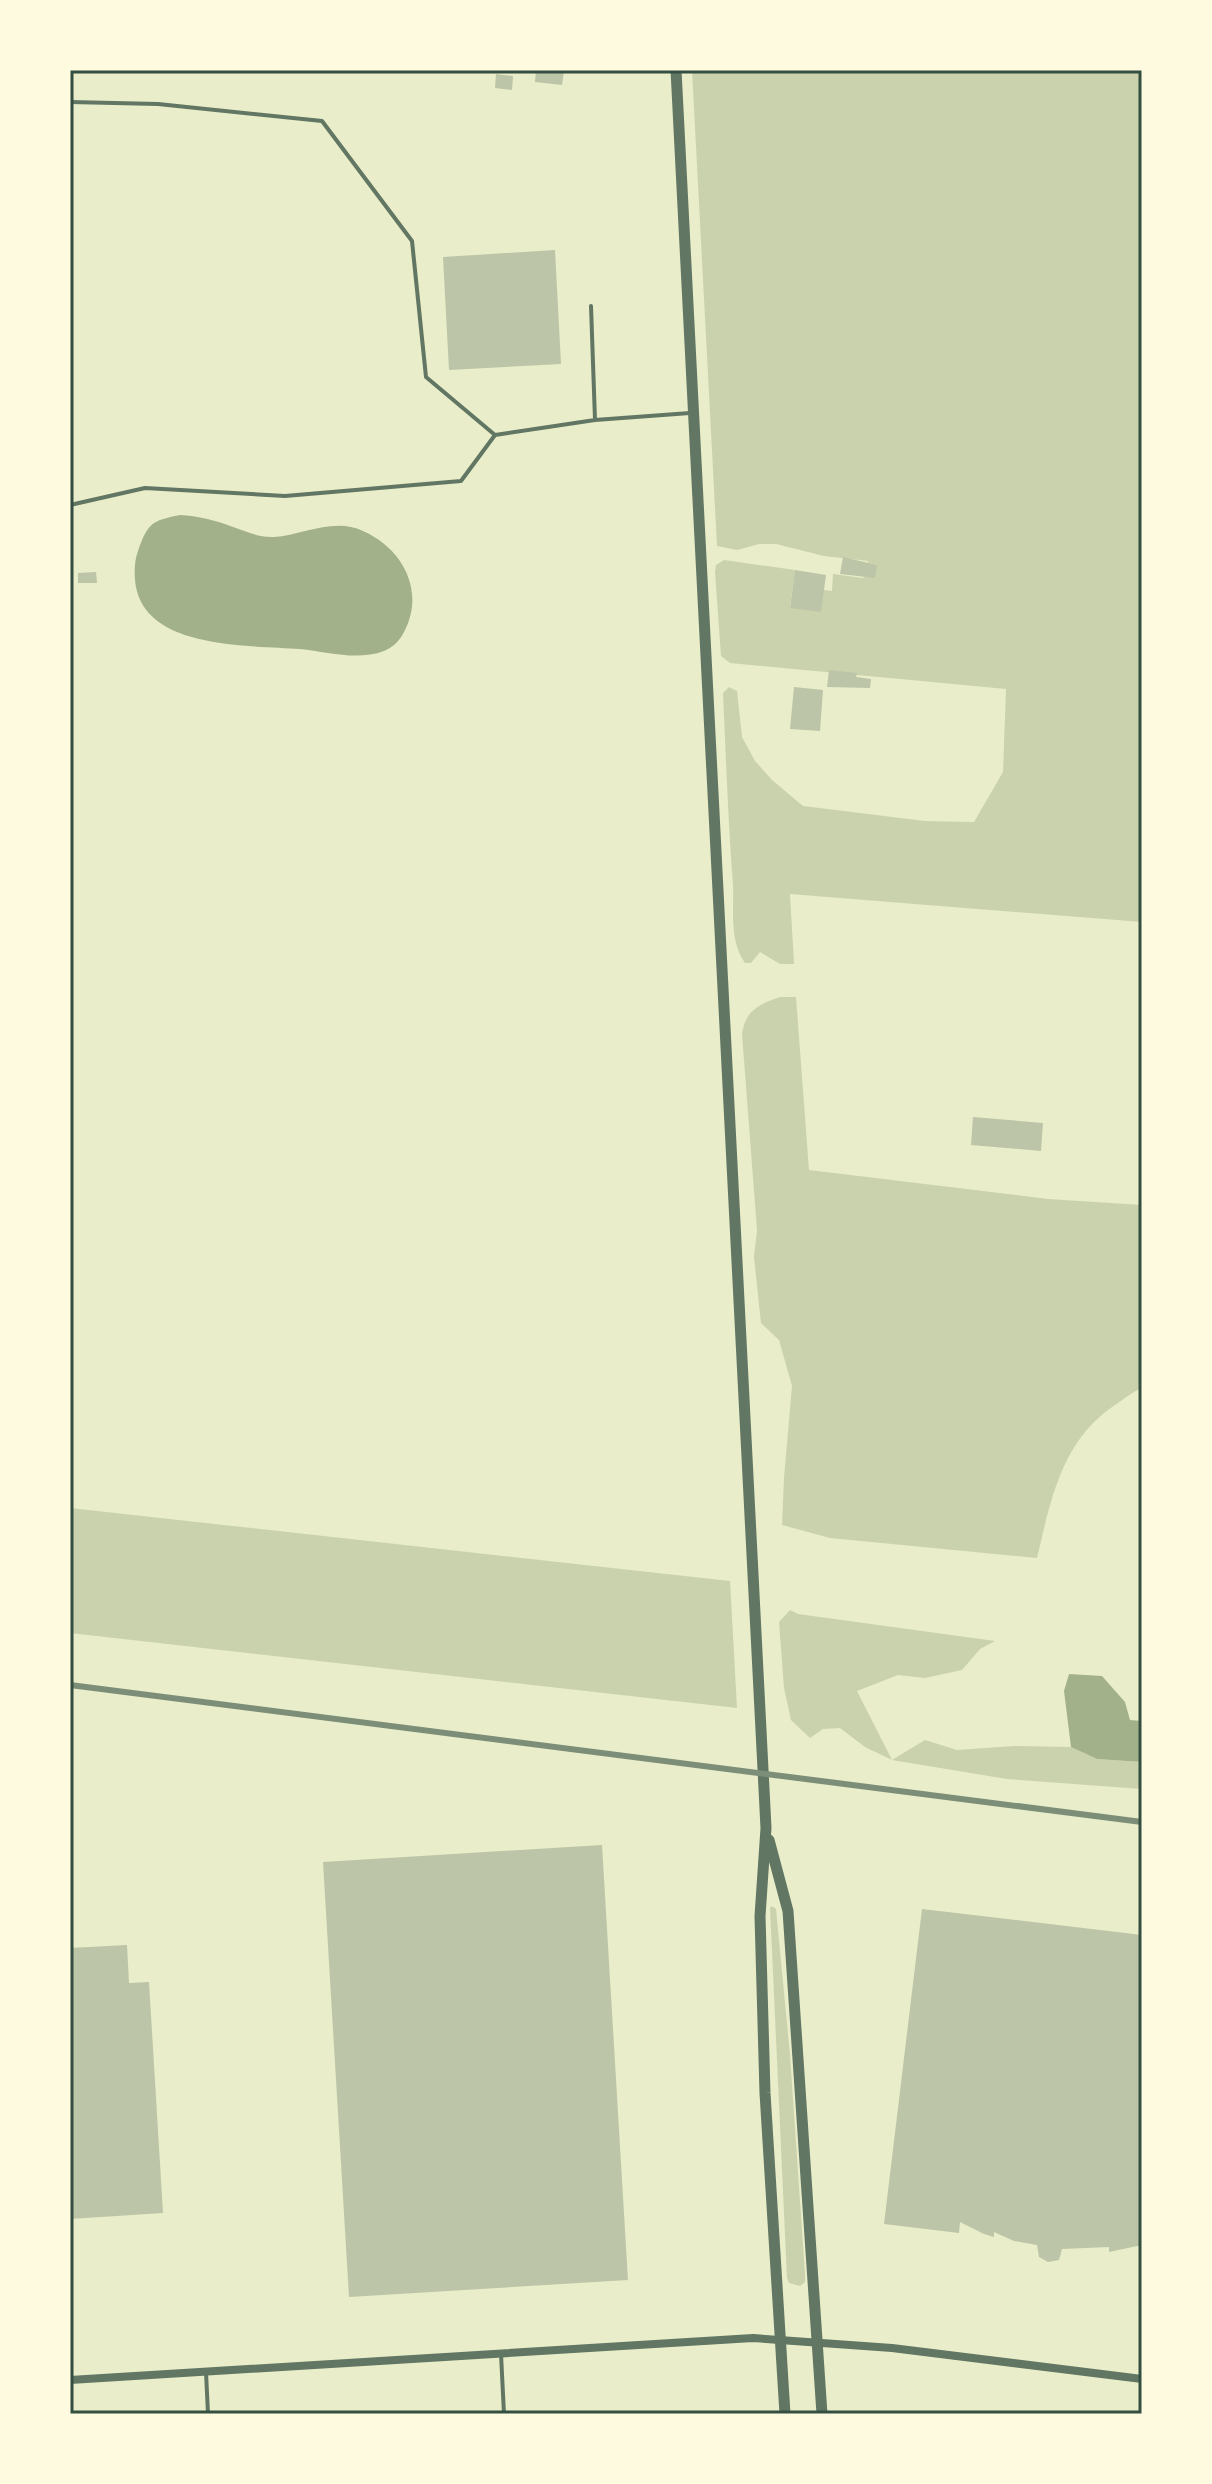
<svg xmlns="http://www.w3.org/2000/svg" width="1212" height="2484" viewBox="0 0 1212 2484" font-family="Arial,sans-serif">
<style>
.green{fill:#cad2ad}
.water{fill:#a3b18a}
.building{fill:#bcc5a7}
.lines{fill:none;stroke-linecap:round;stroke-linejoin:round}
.service{stroke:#617663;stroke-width:4}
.minor{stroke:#617663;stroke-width:8}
.tertiary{stroke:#617663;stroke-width:11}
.rail{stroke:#7c8e77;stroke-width:6}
.neatline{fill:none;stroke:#344e41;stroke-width:3}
</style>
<rect width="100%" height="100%" fill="#e9edc9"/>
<path class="green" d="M692,70H1142V922L790,894L794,964H780L760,952L751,963H745C729,940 734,911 733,885C728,821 726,757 723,693L729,687L737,691L742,737L755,761L772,780L803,806L925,821L974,822L1003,772L1006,689L730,663L721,656L715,572L716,565L724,560L795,570L790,607L824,590L832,591L833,574L863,578L877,565L868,563V561L824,556L776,544H759L737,550L717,546Z
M780,997H796L809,1170L1048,1199L1142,1205V1388C1132,1392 1124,1399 1115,1405C1062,1440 1051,1499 1037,1558L830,1538L782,1525L784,1478L792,1386L779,1340L761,1323L754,1257L757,1230L742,1034C745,1011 759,1004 780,997Z
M70,1508L730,1581L737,1708L70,1633Z
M790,1610L798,1614L995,1641L980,1649L962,1670L925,1678L898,1675L857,1691L892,1760L925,1740L957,1750L1014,1746L1071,1747L1097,1759L1142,1762V1789L1007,1779L892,1760L865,1747L840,1728L823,1729L810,1738L791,1720L784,1688L779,1622Z
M772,1906L776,1909L790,2055L805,2274V2282L800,2286L789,2283L787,2278L770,1908Z"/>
<path class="water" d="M180,515C198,516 215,520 233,527C246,531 259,538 274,537C303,535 334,517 363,531C402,548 425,590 405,630C401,639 394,647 384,651C358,661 327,652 300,649C251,645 148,650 136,587C134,576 134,561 138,551C148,523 151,521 180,515Z
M1069,1674L1102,1676L1125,1702L1130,1720L1142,1721V1762L1097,1759L1071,1747L1064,1691Z"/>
<path class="building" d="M536,70H564L562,85L535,82Z
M496,74L513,76L512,90L495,88Z
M555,250L561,364L449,370L443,257Z
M843,557L877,565L875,578L840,574Z
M795,570L826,575L821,612L790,608Z
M96,572L97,583H78V573Z
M829,670L857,673L856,677L871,679L870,688L827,687Z
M794,687L823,690L820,731L790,729Z
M973,1117L1043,1123L1041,1151L971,1145Z
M602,1845L628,2280L349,2297L323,1862Z
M922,1909L1142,1935V2245L1109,2252V2247L1062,2249L1059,2260L1048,2262L1039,2257L1037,2245L1014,2241L994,2232V2237L984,2234L960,2222L959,2233L884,2224Z
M127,1945L129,1983L149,1982L163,2213L70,2219V1948Z"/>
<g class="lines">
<path class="service" d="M70,102L158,104L322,121L412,241L426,377L495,435
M591,306L595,420
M70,505L145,488L285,496L461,481L495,435L595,420L690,413
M501,2354L504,2414
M206,2372L208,2414"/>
<path class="minor" d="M70,2380L753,2338L892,2348L1142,2379"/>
<path class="tertiary" d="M676,70L766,1828L760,1916L765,2093L785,2414
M769,1840L788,1911L822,2414"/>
<path class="rail" d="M70,1685L1142,1822"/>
</g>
<rect width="1212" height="2484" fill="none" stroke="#fefae0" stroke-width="144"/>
<rect x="72" y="72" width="1068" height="2340" class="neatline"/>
</svg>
